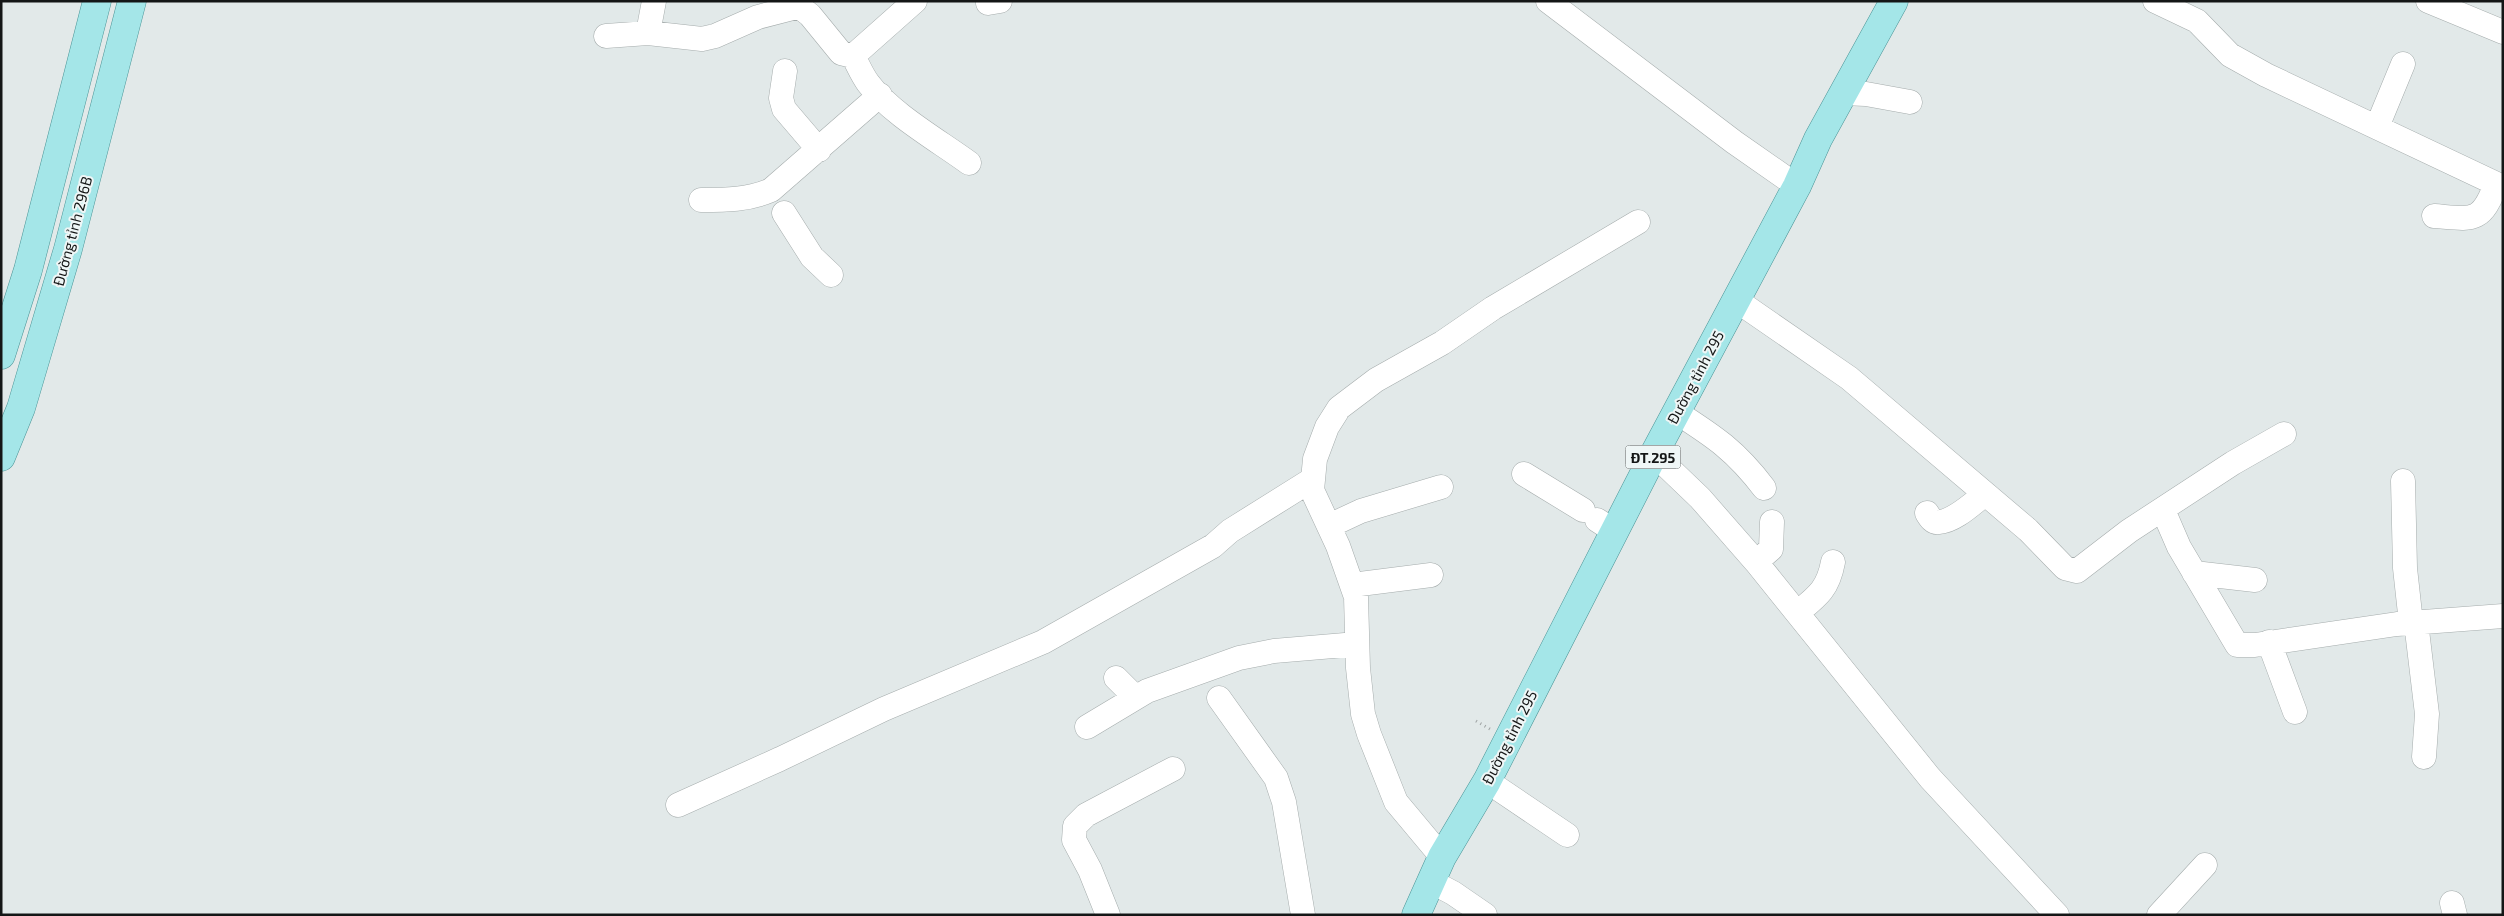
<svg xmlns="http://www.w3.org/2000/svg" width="2504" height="916" viewBox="0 0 2504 916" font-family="'Exo 2',sans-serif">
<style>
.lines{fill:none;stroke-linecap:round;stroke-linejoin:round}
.minor-casing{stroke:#a5acac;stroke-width:25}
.major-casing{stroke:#4a9395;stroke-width:29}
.path{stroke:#9ea3a3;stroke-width:3;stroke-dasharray:1 4;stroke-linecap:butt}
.minor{stroke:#fff;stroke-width:24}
.major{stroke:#a4e6e8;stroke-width:28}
.labels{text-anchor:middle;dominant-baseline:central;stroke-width:4;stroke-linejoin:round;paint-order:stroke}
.shield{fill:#eff6f6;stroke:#565959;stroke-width:1}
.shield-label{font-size:14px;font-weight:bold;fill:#141616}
.street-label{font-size:15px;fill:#141616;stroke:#eff6f6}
</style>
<rect width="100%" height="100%" fill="#e2e9e9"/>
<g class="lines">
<defs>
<path id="minor" d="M792,1L810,15L841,53L853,56L915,1
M1548,1L1734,142L1797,186
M2155,1L2197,21L2230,55L2266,75L2503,187
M2428,1L2503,32
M988,3L1000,1
M648,33L654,1
M606,36L648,33L702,39L715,36L758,17L797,7
M853,56C858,65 862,75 868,83C890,113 939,141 969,163
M785,71L781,98L784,109L819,150
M1843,93L1866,94L1910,102
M2377,127L2403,64
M701,200C726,200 748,200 771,190L880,95
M784,213L812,257L831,275
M2434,216C2473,219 2481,224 2496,184
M1736,300L1849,378L2028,530L2065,568L2077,571L2129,531L2233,463L2284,434
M1676,412C1715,437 1736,451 1764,488
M1654,454L1700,498L1756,562L1930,778L2057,915
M1524,474L1583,510
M2403,481L2405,568L2411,623
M2163,510L2179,547L2237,645H2255L2397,624L2503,616
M1927,513C1930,518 1933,523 1939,522C1955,521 1973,503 1985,494
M1597,520L1614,531
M1329,526L1361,511L1441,487
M1756,562L1771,549L1772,522
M2194,573L2255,580
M1352,585L1431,575
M1797,613C1818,596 1828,589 1833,562
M2416,622L2427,714L2424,757
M2269,642L2295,712
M1116,678L1135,697
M1219,698L1276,778L1284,802L1303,915
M1087,727L1147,691L1239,658L1274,651L1357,644
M1487,781L1567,835
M678,805L780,759L884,709L1043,642L1213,546L1230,531L1313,479
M1442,857L1396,802L1369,734L1363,714L1358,668L1356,597L1338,546L1312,490L1315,459L1327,427L1339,408L1376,380L1442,343L1493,308L1638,222
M1432,882L1453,893L1485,915
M2452,903L2455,915
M1108,915L1090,870L1074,840L1075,826L1086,815L1173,769
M2159,915L2205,865"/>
<path id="major" d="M1,355L28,270L97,1
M1,457L21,408L68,249L132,1
M1416,915L1442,857L1487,781L1654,454L1797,186L1818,139L1894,1"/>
</defs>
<use href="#minor" class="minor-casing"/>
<use href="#major" class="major-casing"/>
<path class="path" d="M1476,721L1490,729"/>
<use href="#minor" class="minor"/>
<use href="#major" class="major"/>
</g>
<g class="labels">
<rect class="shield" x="1625.5" y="445.5" width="55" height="23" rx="4"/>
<g class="shield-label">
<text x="1653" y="457">ĐT.295</text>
</g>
<g class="street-label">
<text transform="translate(72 231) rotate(-75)">Đường tỉnh 296B</text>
<text transform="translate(1695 377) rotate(-62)">Đường tỉnh 295</text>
<text transform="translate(1509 737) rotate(-63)">Đường tỉnh 295</text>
</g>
</g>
<rect width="2504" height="916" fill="none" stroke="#141616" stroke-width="5"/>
</svg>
